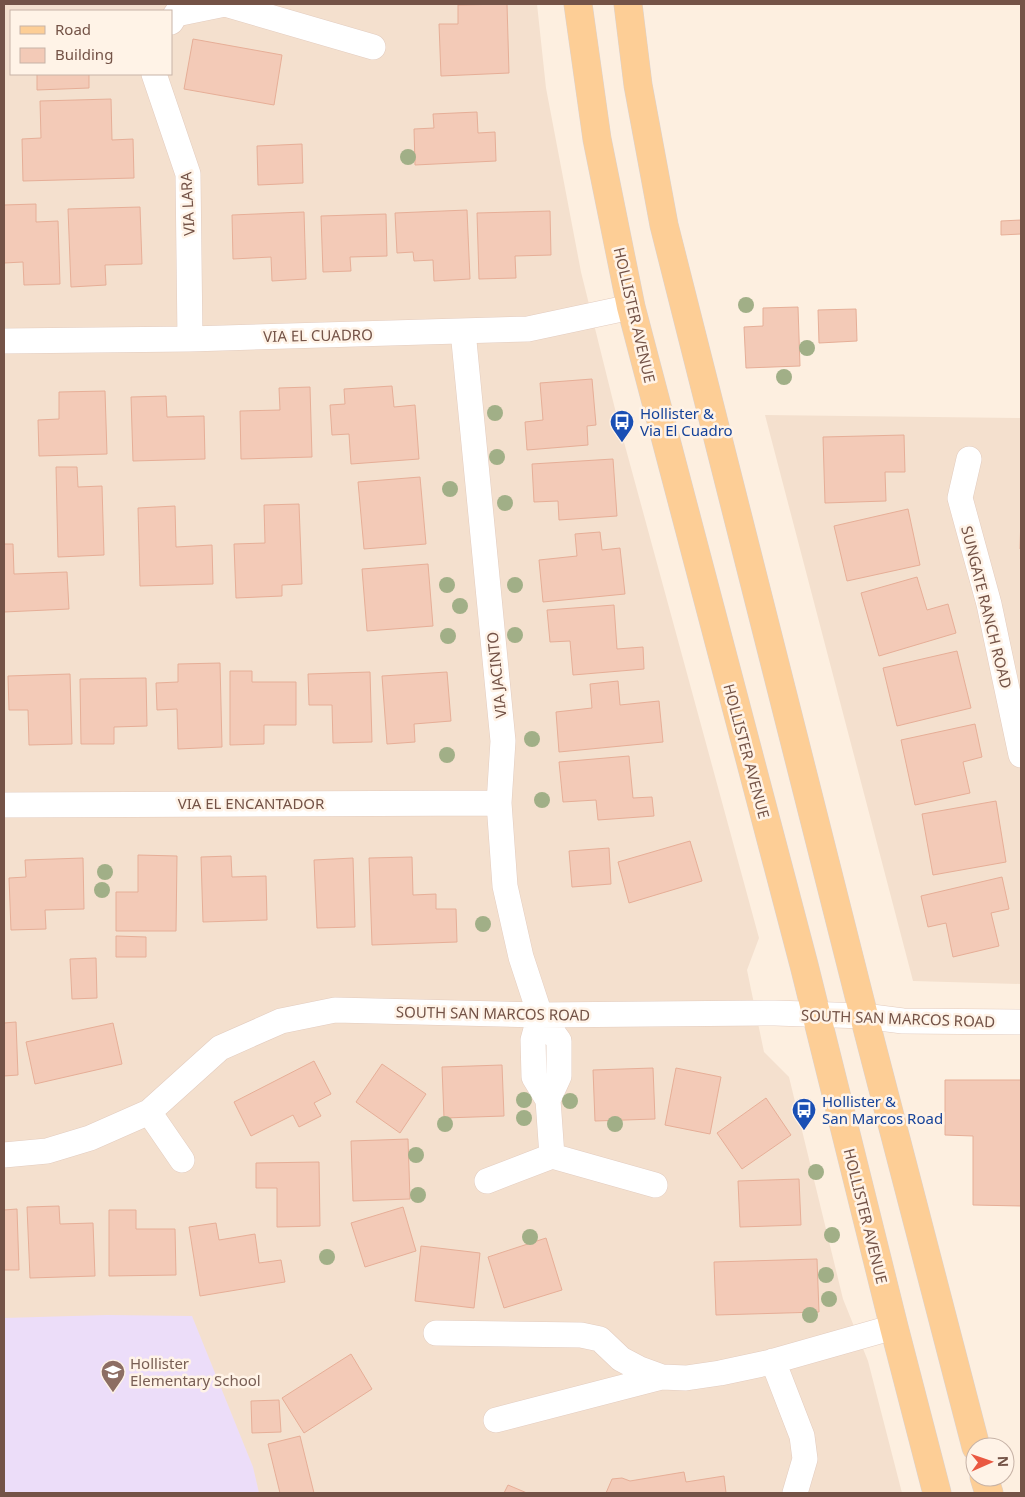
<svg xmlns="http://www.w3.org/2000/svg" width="1025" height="1497" viewBox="0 0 1025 1497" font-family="'Noto Sans',sans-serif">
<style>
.residential{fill:#f4e0ce;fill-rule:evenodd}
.education{fill:#ecddf9}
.building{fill:#f3cab7;stroke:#e6ae97}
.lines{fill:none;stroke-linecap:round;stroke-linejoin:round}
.minor-casing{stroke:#e3ccbf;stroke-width:26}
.major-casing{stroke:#dbd2cf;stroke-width:29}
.minor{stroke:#fff;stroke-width:25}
.major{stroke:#fdce96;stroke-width:28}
.tree{fill:#a1af87}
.labels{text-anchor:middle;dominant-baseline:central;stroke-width:5;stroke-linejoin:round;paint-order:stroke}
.street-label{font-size:15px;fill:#745347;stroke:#fff3e7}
.transit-label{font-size:15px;fill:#164399;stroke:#fff3e7;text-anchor:start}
.education-label{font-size:15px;fill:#785e54;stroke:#fff3e7;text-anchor:start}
</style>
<rect width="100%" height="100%" fill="#fdefe0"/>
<path class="residential" d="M4,4H537L546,88L581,272L615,409L759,938L747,970L764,1052L789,1077L843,1299L868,1361L902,1493H4ZM11,11H171V74H11Z
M765,415L1021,418V984L913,981Z"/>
<path class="education" d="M107,1315L192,1316L253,1467L259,1493H4V1318Z"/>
<path class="building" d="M507,4L509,73L441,76L439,24H458V5Z
M193,39L282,55L274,105L184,89Z
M37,74H89V88L37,90Z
M111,99L112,140L133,139L134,178L23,181L22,139L41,138L40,101Z
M477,112L478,133L495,132L496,161L415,165L414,129L434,128L433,114Z
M302,144L303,183L258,185L257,146Z
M36,204V222L58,221L60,284L24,285L23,262L4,263V205Z
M140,207L142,264L105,265L106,285L71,287L68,209Z
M467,210L470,279L434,281L433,260L414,261L413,252L397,253L395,213Z
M550,211L551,255L515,256L516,278L479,279L477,213Z
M304,212L306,279L272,281L271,257L233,259L232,215Z
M386,214L387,256L350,257L351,271L323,272L321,216Z
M1021,220V234L1001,235V221Z
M798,307L800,366L746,368L744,327L763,326V308Z
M856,309L857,341L819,343L818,310Z
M592,379L596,425L587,426L588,445L527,450L525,422L543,420L540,383Z
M392,386L394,407L415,405L419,459L351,464L349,434L332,435L330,405L345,404L344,389Z
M310,387L312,457L241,459L240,411L280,410L279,388Z
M105,391L107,454L39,456L38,420L59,419V392Z
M166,396L167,417L204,416L205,459L133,461L131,397Z
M904,435L905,472H885L886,501L825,503L823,437Z
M613,459L617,516L559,520L558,501L534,502L532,464Z
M56,467H77L78,487L102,486L104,555L58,557Z
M420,477L426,544L364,549L358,482Z
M299,504L302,584L282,585V596L236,598L234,544L265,543L264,505Z
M175,506L176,547L212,545L213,584L140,586L138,508Z
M908,509L920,565L847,581L834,526Z
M1021,515V549H1020Z
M600,532L602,550L620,548L625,594L543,602L539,560L577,556L575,534Z
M4,544H13L14,574L67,572L69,609L4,612Z
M428,564L433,626L367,631L362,569Z
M917,577L927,610L948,604L956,633L879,656L861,593Z
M614,605L617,649L643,647L644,669L573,675L570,641L550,642L547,610Z
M957,651L971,708L897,726L883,668Z
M220,663L222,747L178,749L177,709L157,710L156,683L178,682V664Z
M230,671H252V682H296V725H264V744L230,745Z
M370,672L372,742L333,743L332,705H309L308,674Z
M447,672L451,721L414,724L415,742L387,744L382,676Z
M70,674L72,744L29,745L28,710H9L8,676Z
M146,678L147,726L114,727V744H81L80,679Z
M618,681L620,705L659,701L663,742L559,752L556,712L592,708L590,684Z
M975,724L982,757L963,762L970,793L915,805L901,740Z
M629,756L633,798L652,797L654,816L598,820L596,800L563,802L559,762Z
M996,801L1006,862L933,875L922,814Z
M690,841L702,881L629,903L618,862Z
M609,848L611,884L572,887L569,851Z
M138,855L177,856L176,931H116V892H138Z
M231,856L232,877L266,876L267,920L203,922L201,857Z
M412,857L413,895L436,894V909H456L457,942L372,945L369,858Z
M83,858L84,909L45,910L46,929L11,930L9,878L26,877L25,860Z
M353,858L355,927L317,928L314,860Z
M1002,877L1009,909L991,913L999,946L953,957L946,923L928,927L921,896Z
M116,936L146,937V957H116Z
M96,958L97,998L72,999L70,959Z
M16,1022L18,1075L4,1076V1023Z
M113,1023L122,1064L35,1084L26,1042Z
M314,1061L331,1094L314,1103L321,1116L299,1127L293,1115L251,1136L234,1102Z
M382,1064L426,1094L400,1133L356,1102Z
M502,1065L504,1116L444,1118L442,1067Z
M653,1068L655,1119L595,1121L593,1070Z
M676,1068L721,1077L710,1134L665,1125Z
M945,1080H1021V1206L973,1205V1136L945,1135Z
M766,1098L791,1135L742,1169L717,1133Z
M408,1139L410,1199L353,1201L351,1141Z
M319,1162L320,1226L277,1227V1188H256V1163Z
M799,1179L801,1225L740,1227L738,1181Z
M59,1206L60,1224L93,1223L95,1276L30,1278L27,1207Z
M403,1207L416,1251L365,1267L351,1223Z
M17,1209L19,1270H4V1210Z
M109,1210H136V1229H175L176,1275L109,1276Z
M216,1223L219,1240L255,1234L259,1263L281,1260L285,1282L200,1296L189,1227Z
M546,1238L562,1290L504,1308L488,1257Z
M421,1246L480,1253L474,1308L415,1301Z
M817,1259L819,1312L716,1315L714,1262Z
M351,1354L372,1389L304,1433L282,1398Z
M279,1400L281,1432L252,1433L251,1401Z
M300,1436L314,1493H280L268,1444Z
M684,1472L686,1482L724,1476L726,1493H606L612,1479L622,1478L630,1481Z
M508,1485L527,1493H504Z"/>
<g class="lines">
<defs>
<path id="minor" d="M171,22L176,14L225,4L373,47
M154,74L188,174L190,339
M463,331L503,741L499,803L505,886L521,957L540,1015L559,1041V1076L548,1100L534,1077L533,1040L540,1015
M4,341L190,339L528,329L631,307
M969,459L960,498L989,604L1021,755
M4,805L499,803
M149,1112L182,1160
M4,1155L47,1151L90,1138L149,1112L220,1048L281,1021L335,1010L540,1015L775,1013L864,1016L903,1021L1021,1022
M552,1156L655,1185
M487,1181L552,1156L548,1100
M436,1333L581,1335L600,1339L621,1359L640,1369L662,1377L686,1378L720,1373L767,1363L894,1327
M773,1361L802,1436L805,1459L795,1493
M496,1420L662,1377"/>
<path id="major" d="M578,4L597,139L631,307L804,965L894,1327L937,1493
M628,4L638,85L664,225L864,1016L976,1447
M984,1477L989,1493"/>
</defs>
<use href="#minor" class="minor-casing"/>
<use href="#major" class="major-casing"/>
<use href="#minor" class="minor"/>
<use href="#major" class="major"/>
</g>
<g class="tree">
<circle cx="408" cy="157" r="8"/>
<circle cx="746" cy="305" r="8"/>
<circle cx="807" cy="348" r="8"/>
<circle cx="784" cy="377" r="8"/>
<circle cx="495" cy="413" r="8"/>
<circle cx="497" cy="457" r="8"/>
<circle cx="450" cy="489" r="8"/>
<circle cx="505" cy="503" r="8"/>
<circle cx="447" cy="585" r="8"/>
<circle cx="515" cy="585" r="8"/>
<circle cx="460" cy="606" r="8"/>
<circle cx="515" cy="635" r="8"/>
<circle cx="448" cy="636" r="8"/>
<circle cx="532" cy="739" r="8"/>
<circle cx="447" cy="755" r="8"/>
<circle cx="542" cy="800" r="8"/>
<circle cx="105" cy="872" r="8"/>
<circle cx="102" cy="890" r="8"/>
<circle cx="483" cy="924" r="8"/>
<circle cx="524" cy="1100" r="8"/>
<circle cx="570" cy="1101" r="8"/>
<circle cx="524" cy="1118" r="8"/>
<circle cx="445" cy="1124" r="8"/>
<circle cx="615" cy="1124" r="8"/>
<circle cx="416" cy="1155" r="8"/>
<circle cx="816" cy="1172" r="8"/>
<circle cx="418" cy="1195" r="8"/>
<circle cx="832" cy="1235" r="8"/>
<circle cx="530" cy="1237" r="8"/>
<circle cx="327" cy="1257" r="8"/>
<circle cx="826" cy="1275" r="8"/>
<circle cx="829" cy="1299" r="8"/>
<circle cx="810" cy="1315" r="8"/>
</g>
<defs>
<symbol id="bus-pin" viewBox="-11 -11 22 30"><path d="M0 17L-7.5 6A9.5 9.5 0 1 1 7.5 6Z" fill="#1a4fb4" stroke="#fff3e7"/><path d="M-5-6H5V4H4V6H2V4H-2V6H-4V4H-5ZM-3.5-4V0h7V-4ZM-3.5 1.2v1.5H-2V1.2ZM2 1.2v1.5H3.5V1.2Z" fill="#fff"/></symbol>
<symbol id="school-pin" viewBox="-11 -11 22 30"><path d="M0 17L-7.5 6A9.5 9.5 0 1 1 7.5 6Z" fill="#8d6e63" stroke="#fff3e7"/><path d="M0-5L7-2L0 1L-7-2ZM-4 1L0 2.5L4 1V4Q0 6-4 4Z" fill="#fff"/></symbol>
</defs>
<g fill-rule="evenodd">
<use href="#bus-pin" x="608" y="408" width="28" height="38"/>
<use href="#bus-pin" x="790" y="1096" width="28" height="38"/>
<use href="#school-pin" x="99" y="1358" width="28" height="38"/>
</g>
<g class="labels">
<g class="street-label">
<text transform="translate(187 204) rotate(-93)">VIA LARA</text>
<text transform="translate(635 315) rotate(77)">HOLLISTER AVENUE</text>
<text transform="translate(318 335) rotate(-1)">VIA EL CUADRO</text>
<text transform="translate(987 607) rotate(76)">SUNGATE RANCH ROAD</text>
<text transform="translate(496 675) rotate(-96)">VIA JACINTO</text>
<text transform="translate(747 751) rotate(75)">HOLLISTER AVENUE</text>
<text x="251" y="803">VIA EL ENCANTADOR</text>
<text transform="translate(493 1013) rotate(1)">SOUTH SAN MARCOS ROAD</text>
<text transform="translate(898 1018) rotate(2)">SOUTH SAN MARCOS ROAD</text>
<text transform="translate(866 1216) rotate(76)">HOLLISTER AVENUE</text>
</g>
<g class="transit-label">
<text x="640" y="413">Hollister &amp;<tspan x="640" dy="17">Via El Cuadro</tspan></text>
<text x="822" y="1101">Hollister &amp;<tspan x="822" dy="17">San Marcos Road</tspan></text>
</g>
<g class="education-label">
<text x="130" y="1363">Hollister<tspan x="130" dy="17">Elementary School</tspan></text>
</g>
</g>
<rect width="1025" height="1497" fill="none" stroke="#745347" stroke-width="10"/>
<rect x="10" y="10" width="162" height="65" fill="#fff3e7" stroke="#c7b3a7"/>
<rect x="20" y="26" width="25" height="8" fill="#fdce96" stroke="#c7b3a7"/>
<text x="55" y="35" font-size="15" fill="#745347">Road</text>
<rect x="20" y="48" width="25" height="15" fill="#f3cab7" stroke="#c7b3a7"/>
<text x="55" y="60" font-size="15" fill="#745347">Building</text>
<g transform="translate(990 1462) rotate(88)"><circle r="24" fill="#fff3e7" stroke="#c7b3a7"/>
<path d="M0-4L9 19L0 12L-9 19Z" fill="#ea5841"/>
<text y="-8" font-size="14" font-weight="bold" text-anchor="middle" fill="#745347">N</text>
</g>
</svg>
